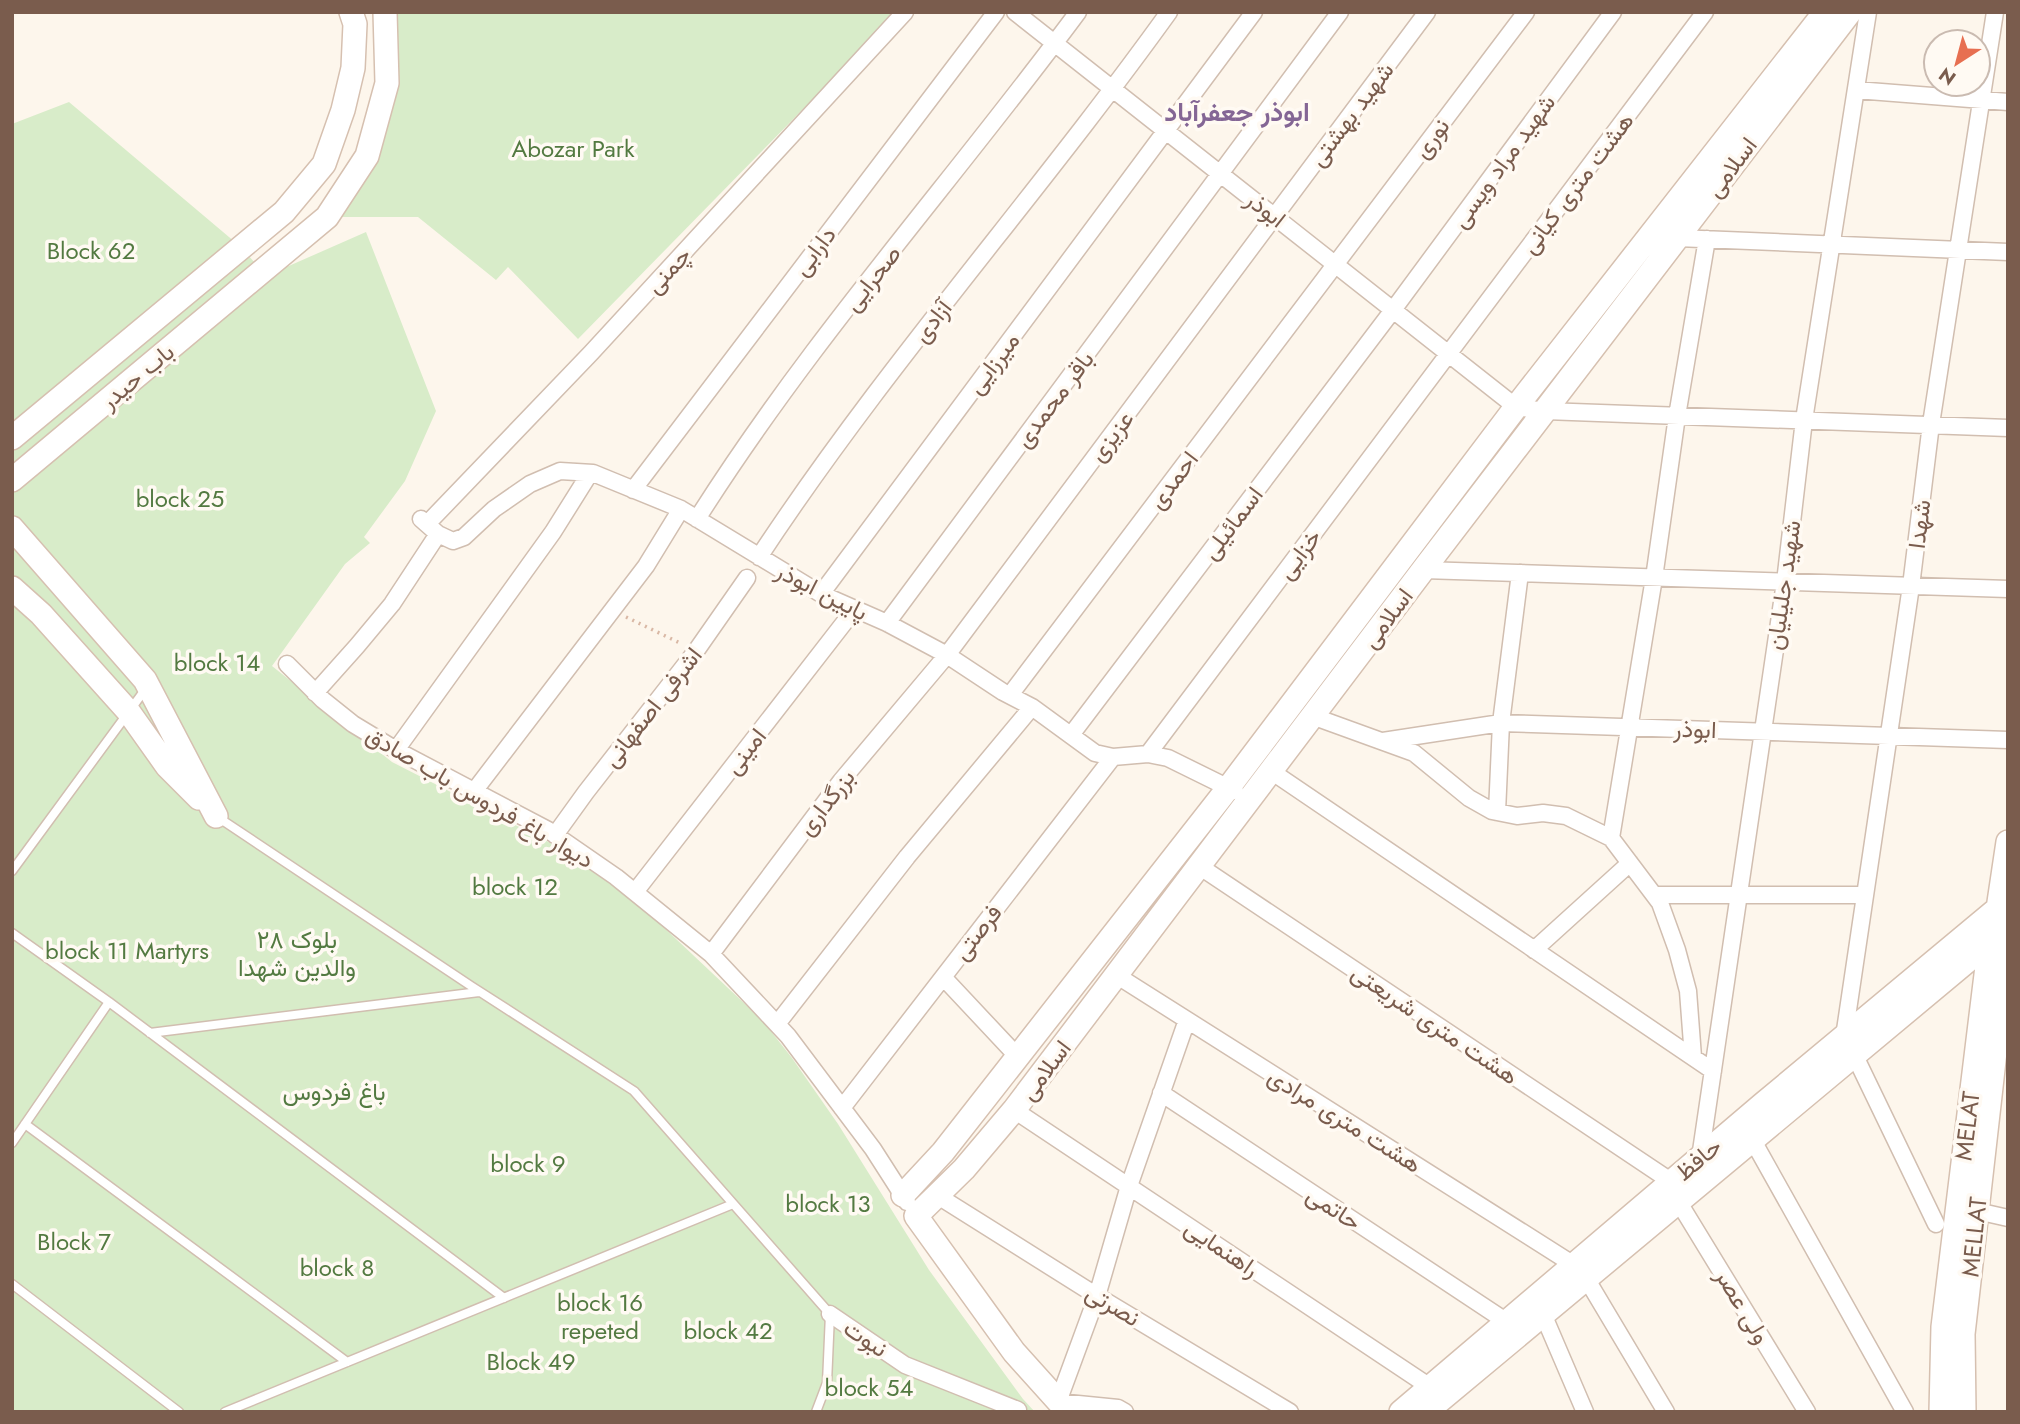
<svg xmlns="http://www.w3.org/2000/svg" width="2020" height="1424" viewBox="0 0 2020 1424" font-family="Jost,Vazirmatn,sans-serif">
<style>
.green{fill:#d8ecc9}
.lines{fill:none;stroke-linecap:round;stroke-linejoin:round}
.lane-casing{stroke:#d1beb0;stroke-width:11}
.street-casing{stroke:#d1beb0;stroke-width:19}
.secondary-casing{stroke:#d6c0b0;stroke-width:26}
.path{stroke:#d9b8a5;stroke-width:3.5;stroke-dasharray:2 5;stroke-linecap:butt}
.lane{stroke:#fff;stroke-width:8}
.street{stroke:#fff;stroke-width:16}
.secondary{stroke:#fff;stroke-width:23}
.labels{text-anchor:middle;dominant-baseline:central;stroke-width:7;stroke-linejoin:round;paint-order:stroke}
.street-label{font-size:24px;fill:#7a5c4d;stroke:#fffaf3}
.park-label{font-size:24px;fill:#537a41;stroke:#fffaf3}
.neighbourhood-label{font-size:26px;font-weight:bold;fill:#846695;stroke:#fffaf3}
</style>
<rect width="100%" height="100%" fill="#fdf6ec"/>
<path class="green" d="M390,12H898L578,339L508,267L496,280L418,217H338L390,108Z
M69,102L242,248L266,276L366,232L436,411L405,481L364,537L370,543L345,564L272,666L392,762L568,852L640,905L745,1004L766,1025L792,1058L838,1124L929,1270L1023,1399L1035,1412H12V124Z"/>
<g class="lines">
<defs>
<path id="lane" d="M219,818L471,986L634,1091L830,1314L827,1383L816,1412
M12,871L147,687
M12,933L109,1002L504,1298
M150,1033L479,992
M25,1124L347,1362
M12,1143L109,1002
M12,1284L179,1412
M225,1412L733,1204"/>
<path id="street" d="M1015,12L1516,407L1545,411L2008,428
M1856,90L2008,102
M1677,238L2008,252
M633,490L996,12
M421,519L438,534L453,541L464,537L494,509L530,484L560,471L593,473L681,509L821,594L887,623L947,655L1003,692L1032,707L1095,753L1113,757L1148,754L1168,758L1235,791
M697,519C810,340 952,182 1078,12
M427,524L591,353L905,12
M759,557C884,367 1036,197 1169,12
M1423,570L2008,589
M821,594L1254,12
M887,623L1340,12
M287,664L323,700L353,724L396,750L548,830L616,877L711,954L788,1036L873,1149L907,1202
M315,693L357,646L392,604L438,534
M1010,695L1526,12
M1312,716L1414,753L1469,798L1492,811L1517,816L1543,813L1566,816L1611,838
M1071,735L1393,310L1613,12
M1383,741L1501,723L2008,740
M396,750L553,532L590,473
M1148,754L1705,12
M1271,771L1713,1071
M475,790L646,566L681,509
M1497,812L1501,723L1520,573
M555,835L586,792L696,651L747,578
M1199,866L1672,1182
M635,892L854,610
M1654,895H1865
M1534,950L1630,863
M711,954L841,781L947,655L1427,12
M1116,975L1574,1265
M943,977L1018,1057
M777,1024L907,857L1032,707
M1844,1037L1911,586L1931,424L1995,12
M1854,1054L1936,1224
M1693,1057L1688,991L1677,950L1660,903L1611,838L1654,578L1677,416L1707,239
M1161,1093L1507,1322
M842,1108L1113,757
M1014,1110L1430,1387
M1752,1139L1905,1412
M1700,1158L1785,582L1804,420L1868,12
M938,1196L1097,1296L1290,1412
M1678,1201L1807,1412
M1977,1211L2008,1218
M1586,1278L1666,1412
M830,1314L905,1365L1018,1410
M1543,1314L1585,1412
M1125,1412L1118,1408L1058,1402L1097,1296L1129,1186L1187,1020"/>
<path id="secondary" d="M12,438L284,212L324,164L343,110L353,68L355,24L351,12
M12,480L327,217L367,156L387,83L385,12
M12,528L145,680L216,816
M12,588L41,614L128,711L167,766L199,798
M903,1195L943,1152L1229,787L1516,407L1825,12
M1068,1412L1014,1352L916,1216L964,1169L1014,1110L1423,570L1850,12
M1401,1412L1763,1104L2008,900
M1426,1412L2008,927
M1941,1412L1943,1327L1990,942L1998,909L2008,842
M1964,1412L1963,1334L2008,937"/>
</defs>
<use href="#lane" class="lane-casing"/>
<use href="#street" class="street-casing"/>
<use href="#secondary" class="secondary-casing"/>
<path class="path" d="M626,617L682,644"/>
<use href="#lane" class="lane"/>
<use href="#street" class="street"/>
<use href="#secondary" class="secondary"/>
</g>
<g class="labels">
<g class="street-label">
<text transform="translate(1351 114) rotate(-53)">شهید بهشتی</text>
<text transform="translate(1431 138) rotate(-53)">نوری</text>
<text transform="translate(1503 161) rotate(-54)">شهید مراد ویسی</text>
<text transform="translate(1731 167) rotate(-53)">اسلامی</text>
<text transform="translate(1577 183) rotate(-53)">هشت متری کیانی</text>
<text transform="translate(1266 209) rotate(38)">ابوذر</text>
<text transform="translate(814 251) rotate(-53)">دارابی</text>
<text transform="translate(668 270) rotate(-47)">چمنی</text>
<text transform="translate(872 278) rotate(-52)">صحرایی</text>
<text transform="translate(932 321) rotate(-52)">آزادی</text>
<text transform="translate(993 363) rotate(-53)">میرزایی</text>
<text transform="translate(137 376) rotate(-40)">باب حیدر</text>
<text transform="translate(1054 399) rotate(-53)">باقر محمدی</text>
<text transform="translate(1111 436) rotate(-53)">عزیزی</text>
<text transform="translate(1173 480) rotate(-53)">احمدی</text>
<text transform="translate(1232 523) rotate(-53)">اسمائیلی</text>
<text transform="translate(1919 524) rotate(-83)">شهدا</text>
<text transform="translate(1299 554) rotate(-53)">خزایی</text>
<text transform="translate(1783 585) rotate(-82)">شهید جلیلیان</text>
<text transform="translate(822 591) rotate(27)">پایین ابوذر</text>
<text transform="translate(1387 618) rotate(-53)">اسلامی</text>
<text transform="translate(652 707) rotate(-52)">اشرفی اصفهانی</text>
<text transform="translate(1695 729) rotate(2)">ابوذر</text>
<text transform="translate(745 751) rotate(-52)">امینی</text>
<text transform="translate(480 797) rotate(30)">دیوار باغ فردوس باب صادق</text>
<text transform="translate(826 802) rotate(-52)">بزرگداری</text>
<text transform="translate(977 932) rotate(-52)">فرصتی</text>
<text transform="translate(1435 1024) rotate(34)">هشت متری شریعتی</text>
<text transform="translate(1045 1070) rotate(-53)">اسلامی</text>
<text transform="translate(1345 1120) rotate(32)">هشت متری مرادی</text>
<text transform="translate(1967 1126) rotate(-83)">MELAT</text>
<text transform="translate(1698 1159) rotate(-40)">حافظ</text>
<text transform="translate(1334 1208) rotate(33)">حاتمی</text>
<text transform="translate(1974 1237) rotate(-84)">MELLAT</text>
<text transform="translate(1222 1248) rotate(34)">راهنمایی</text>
<text transform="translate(1113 1305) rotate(31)">نصرتی</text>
<text transform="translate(1743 1306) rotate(59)">ولی عصر</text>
<text transform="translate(866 1338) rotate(34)">نبوت</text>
</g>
<g class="park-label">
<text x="573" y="148">Abozar Park</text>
<text x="91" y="250">Block 62</text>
<text x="180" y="498">block 25</text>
<text x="217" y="662">block 14</text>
<text x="515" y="886">block 12</text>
<text x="297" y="939">بلوک ۲۸<tspan x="297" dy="28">والدین شهدا</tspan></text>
<text x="127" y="950">block 11 Martyrs</text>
<text x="334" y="1091">باغ فردوس</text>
<text x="528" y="1163">block 9</text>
<text x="828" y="1203">block 13</text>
<text x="74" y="1241">Block 7</text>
<text x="337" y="1267">block 8</text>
<text x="600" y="1302">block 16<tspan x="600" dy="28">repeted</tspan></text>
<text x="728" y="1330">block 42</text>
<text x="531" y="1361">Block 49</text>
<text x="869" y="1387">block 54</text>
</g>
<g class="neighbourhood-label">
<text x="1237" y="112">ابوذر جعفرآباد</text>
</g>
</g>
<rect width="2020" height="1424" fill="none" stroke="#7a5c4d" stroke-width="28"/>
<g transform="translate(1957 63) rotate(216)"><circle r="33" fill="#fffaf3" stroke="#cabbb1" stroke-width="2"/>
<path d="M0-5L12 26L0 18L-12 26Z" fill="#e76f51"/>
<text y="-10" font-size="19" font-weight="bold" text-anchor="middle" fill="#7a5c4d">N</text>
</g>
</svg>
